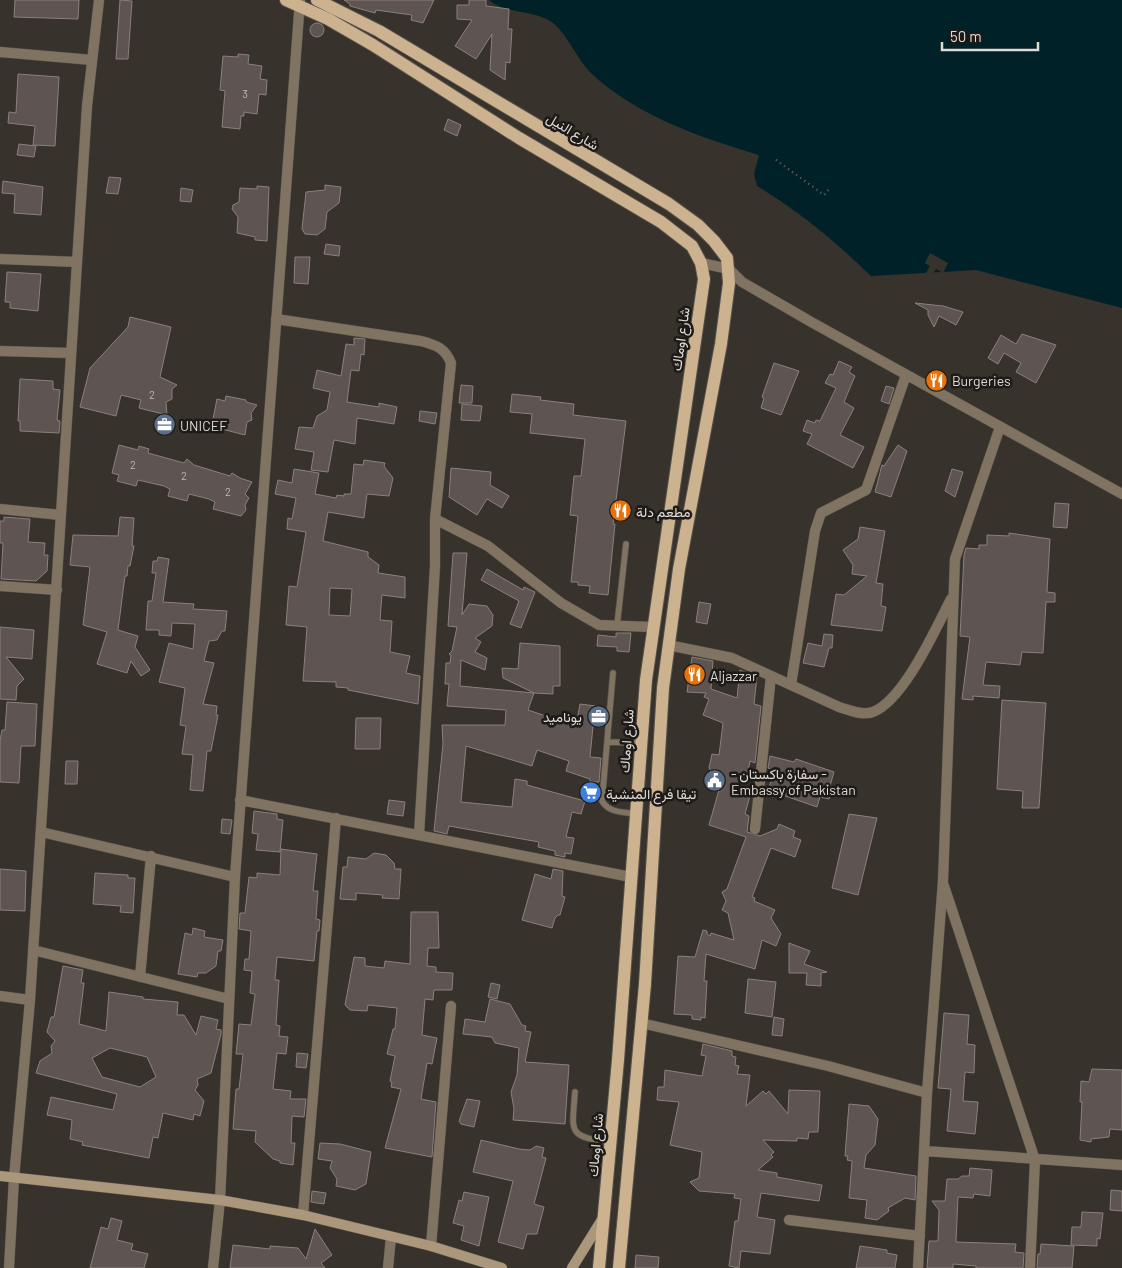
<svg xmlns="http://www.w3.org/2000/svg" width="1122" height="1268" viewBox="0 0 1122 1268" font-family="Barlow,Vazirmatn,sans-serif">
<style>
.water{fill:#012128}
.pier{fill:#37322b}
.building{fill:#5e5451;stroke:#8b807c;fill-rule:evenodd}
.lines{fill:none;stroke-linecap:round;stroke-linejoin:round}
.lane-casing{stroke:#55514a;stroke-width:7}
.street-casing{stroke:#55514a;stroke-width:11}
.secondary-casing{stroke:#55514a;stroke-width:11}
.primary-casing{stroke:#55514a;stroke-width:14}
.path{stroke:#6a665f;stroke-width:2.5;stroke-dasharray:1 4;stroke-linecap:butt}
.lane{stroke:#807362;stroke-width:5.5}
.street{stroke:#807362;stroke-width:10}
.secondary{stroke:#ab977c;stroke-width:10}
.primary{stroke:#cdb290;stroke-width:12}
.labels{text-anchor:middle;dominant-baseline:central;stroke-width:5;stroke-linejoin:round;paint-order:stroke}
.number-label{font-size:11px;fill:#bfbab6}
.street-label{font-size:14px;fill:#dfdcd7;stroke:#1d1a17}
.poi-label{font-size:14px;fill:#dfdcd7;stroke:#1d1a17;text-anchor:start}
</style>
<rect width="100%" height="100%" fill="#37322b"/>
<path class="water" d="M489,0H1122V308L976,270L871,276C836,242 799,211 757,186L754,174L759,155C702,138 637,116 592,74C578,61 568,35 553,23C535,9 506,15 489,0Z"/>
<path class="pier" d="M930,253L948,263L943,273L936,269L932,275H925L930,266L925,263Z"/>
<path class="building" d="M15,0H79L78,19L14,17Z
M120,0L132,1L128,59H116Z
M344,0H434L423,23L411,20L412,15L376,10L375,13L350,6V4Z
M469,0H486V6L509,9L508,29H512L510,63L506,62L505,80L490,70L492,34L476,59L455,46L472,20L457,19V5H469Z
M310 30a7 7 0 1 1 14 0a7 7 0 1 1-14 0Z
M238,54L249,55L248,64L262,66L260,79L267,80L266,95L259,94L257,114L244,112V116H241L240,129L222,127L225,91L220,90L223,56L238,57Z
M18,74L59,77L55,146L33,145L35,126L8,123L9,112L16,113Z
M448,119L461,125L457,136L444,130Z
M19,144L36,146L34,157L17,155Z
M109,177L121,178L118,194L106,193Z
M3,181L43,187L41,215L14,213L15,194L2,193Z
M325,185L341,187L339,203L327,212L325,229L317,235L305,234L302,229L306,192L325,190Z
M257,186L269,187L267,241L255,240V237L237,233L238,217L232,209L233,205L239,202L240,188L257,189Z
M181,188L193,190L191,202L180,201Z
M326,244L340,246L339,256L324,254Z
M295,257H310L308,284L294,283Z
M7,272L41,274L38,311L10,308V302H5Z
M915,303L943,306L963,312L956,325L939,316L934,327L928,315V310Z
M130,317L171,327L160,377L177,385L172,389V399L166,402L167,415L139,408L141,400L121,395L116,416L80,407L90,368L128,327Z
M1022,334L1056,345L1036,383L1016,372L1021,363L1004,353L998,364L988,358L1001,335L1016,344Z
M354,338L365,339L364,355L361,354L359,371L351,370L347,402L379,407V403L397,407L394,424L357,418L355,444L334,440L328,472L311,470L314,452L295,449L299,427L313,428L317,416L327,410L330,392L313,388L317,370L341,376L346,344L354,345Z
M839,361L852,367L849,372L855,376L844,402L854,408L840,435L864,447L853,468L807,444L812,434L803,431L807,420L815,423L816,420L820,421L836,388L825,383L830,374L833,375Z
M774,363L799,371L781,415L761,408L764,398L762,397Z
M20,379L53,381V389L60,390L57,420L60,421L59,433L20,431V421H18Z
M461,385L473,386L472,403H459Z
M886,386L894,388L889,404L881,401Z
M512,394L541,397L540,400L574,404L573,415L626,421L613,524H615L608,595L589,593L590,586L578,585V582H571L578,516L570,515L574,476H581L585,439L530,433L532,414L510,412Z
M226,396L246,400V402L257,405L251,413L252,420L247,422L245,435L214,427L216,420L213,419L217,399L225,401Z
M462,404L482,406L480,421L461,420Z
M420,411L437,413L435,424L419,421Z
M119,445L138,450L139,446L149,449L148,453L184,463L187,459L194,465L230,476L232,473L240,478L252,482L245,494L249,498L245,505L246,510L241,516L213,509L215,502L209,499L189,494L187,501L168,496L170,489L164,486L138,480L136,486L117,481L119,475L112,473Z
M898,445L907,451L891,497L875,492L882,465L884,466Z
M364,460L385,463L384,466L393,478L389,496L367,494L364,518L328,512L323,541L368,552V557L379,565L378,573L405,577V598L382,595L380,620L392,621L390,652L410,656L406,673L420,676L418,704L348,690V688L336,687V682L303,681L307,627L286,625L289,586L297,587L306,532L287,529L288,518L292,519L296,498L275,494L278,480L292,483L294,469L319,473L315,494L336,498L337,495L344,496V494H351L354,464L363,465ZM330,588L352,589L350,616L329,615Z
M451,468L491,472L490,485L509,496L502,508L487,499L477,515L449,497Z
M952,469L963,472L955,497L945,491Z
M1055,503L1069,504L1067,528L1053,527Z
M4,517L30,519L28,542L45,543L44,555H48L47,571L36,581L1,579L3,543H0V521H4Z
M120,517L134,518L132,546H134L130,566H128L127,576H125L118,630L138,636L135,647L150,670L141,676L131,661L127,673L97,664L107,632L83,625L90,567L70,565L73,535L118,536Z
M860,527L885,531L876,583L883,584L881,606L886,607L882,631L831,625L836,594L844,595L867,576L852,574L853,565L843,550L858,539Z
M1009,533L1050,539L1047,592L1055,593V602H1046L1043,653L1022,652L1020,665L986,662L983,685L1000,686L999,698L973,696V700L962,699L970,637L960,636L964,555L966,548L979,549V545H987V535L1009,536Z
M453,553H467L462,615L469,604L487,606L493,615L492,626L475,638L481,642L475,652L487,658L485,670L461,660L460,686L534,693L528,710L576,726L580,704L595,706L590,757L601,758L599,782H590V779L566,771L569,761L537,750L532,766L466,746L461,802L512,807L515,779L527,781V785L585,801L581,814L572,812L566,837L574,838L571,854L565,853V857L555,855V851L538,847L539,842L449,826L447,834L434,831L443,744L442,725H505L506,710L447,706L449,684H445L446,663H450L451,655L449,654L452,651L457,627L448,626Z
M158,557L169,559L163,602L194,604L193,609L227,611L225,631H222L217,640L209,641L204,661L214,663L203,704L217,706L216,715H218L211,751H207L203,791L190,790L193,755L182,754L186,726L180,725L185,688L159,682L169,643L193,649L195,624L172,623L171,636L159,635V630H146L148,601H152L156,573H152L153,561H157Z
M487,569L523,590L524,587L535,592L521,628L510,624L519,601L481,580Z
M699,602L711,604L707,624L696,622Z
M0,627L34,630L32,659L6,657L24,679L17,686L16,700L0,699Z
M616,633H631L629,652L617,651V647L597,646L598,635L616,637Z
M824,634L833,635L832,648H829L824,667L803,663L808,643L822,646Z
M520,643L560,646V686H553V694L534,693L503,678L502,668L518,669Z
M692,657L713,661L711,689L737,698L740,670L757,677L754,704L761,706L755,763L750,761L747,777L734,787L751,792L745,814L749,816L747,832L760,836L777,829L779,824L795,831L793,837L801,840L795,857L771,848L752,897L755,898L754,901L775,910L771,918L781,934L776,946L762,940L755,969L706,954L704,981H707L705,1018L701,1017V1020L692,1019V1015L674,1014L678,956L695,957L703,930L707,931V934L710,936L711,933L734,940L728,913L722,910L726,901L722,892L727,889L746,837L709,825L723,776L713,774L709,768L712,754L719,755L723,723L703,715L709,699L704,697L706,693L687,692Z
M1002,700L1046,703L1039,808H1022L1023,791L997,789Z
M7,702L37,704L35,746H21L19,783L0,782V741L2,730H5Z
M356,718H381L380,749H355Z
M770,756L794,762L796,759L834,772L830,786H832L829,799L820,797L817,807L768,790L775,770L768,768Z
M66,761H78L77,784H65Z
M389,800L405,802L403,816L387,814Z
M254,811L277,814V819L283,820L280,852L256,850L258,834L252,833Z
M849,814L877,818L858,895L832,888Z
M222,819L232,820L230,834L221,833Z
M281,849L317,854L313,891H318L316,919L320,920L319,931H317L314,961L277,957L275,980H279L276,1025L280,1026L279,1036L288,1037L286,1054L277,1053L273,1089L291,1091L290,1099H306L304,1117L292,1116L291,1143H295L293,1165L280,1163V1161L273,1159L255,1142L256,1131L233,1129L236,1089H239L243,1054H236L239,1024L251,1025L255,994L250,993L252,971L244,970L245,959H249L251,931L239,929L240,913H245L249,877L257,878V873L280,875Z
M374,853L386,855L394,863L395,869H401L399,899L382,898L383,895L356,893V900L340,899L343,867H347L348,857L366,859Z
M0,869L26,871L25,911L0,910Z
M553,869L563,871L562,896L565,897L560,915H558L555,918L552,928L522,920L535,874L551,879Z
M95,873L128,875V878H135L133,913L120,912L121,906L93,904Z
M411,912H438L439,948H428L427,966L436,967V972L453,973L452,990H434L433,1000L425,999L422,1035L437,1038L432,1064L427,1063L421,1099L436,1102L432,1157L385,1148L401,1089L391,1087L392,1082L390,1081L395,1056L387,1054L393,1029H395L397,1008L368,1005L367,1011L350,1010L345,1005L354,957L365,958V966L384,968L385,961L410,964Z
M193,928L205,931L204,937L223,940L221,951H218L216,966L206,973H198L197,977L178,974L185,933L192,935Z
M789,943L810,951L804,964L827,972L821,973V986L806,985L807,973H789Z
M63,966L83,970L81,983H84L79,1024L106,1031L109,992L143,997V999L178,1002L177,1015H184L196,1035L201,1016L218,1020L216,1029L221,1030V1034L211,1073L197,1079L198,1085L195,1090L204,1101L200,1116L194,1114L193,1120L163,1113L158,1138L153,1137L149,1158L82,1145L83,1142L70,1139L72,1120L47,1115L51,1097L113,1110L117,1094L36,1073L40,1061L52,1053L51,1046L55,1041L47,1032L51,1017H54ZM110,1048L147,1057L156,1077L140,1087L102,1077L92,1058Z
M748,979L776,982L772,1017L745,1013Z
M491,983L500,985L497,999L488,997Z
M490,999L510,1004L522,1025L526,1026L525,1031L531,1032L525,1062L569,1065L565,1124L513,1120L514,1109L511,1092L517,1075L519,1048L495,1043L492,1037L463,1034L465,1019L485,1022Z
M944,1013L969,1015L967,1044L975,1045L974,1073L965,1072L963,1101L978,1102L975,1134L947,1131L951,1089L938,1088Z
M774,1017L784,1019L782,1036L772,1035Z
M703,1044L732,1051V1056L736,1057L735,1065L739,1066L737,1074L750,1075L746,1106L763,1091L766,1094L769,1091L788,1114L789,1090L820,1091L818,1132H809L808,1139L797,1138V1141L763,1140L774,1152L771,1155L773,1157L758,1170L777,1173V1177L822,1185L819,1201L761,1193L757,1217L775,1220L770,1254L741,1251L739,1268L729,1266L735,1221H738L741,1199L734,1198L735,1194L699,1191L690,1182L699,1178L702,1152L670,1145L679,1102L657,1100L658,1087H664L665,1070L702,1076L706,1056L701,1055Z
M297,1053L308,1054L306,1068L296,1067Z
M1092,1069L1122,1070V1130L1110,1129L1109,1137L1091,1139V1142L1080,1140L1082,1102H1080L1081,1081L1089,1082Z
M467,1099L480,1101L474,1127L461,1124L459,1121Z
M849,1104L869,1106L878,1119L875,1145L866,1155L864,1168L916,1176L915,1200L905,1198L888,1208L889,1211L877,1220L865,1218L867,1200L849,1198L852,1161L847,1160L848,1156H845Z
M481,1140L519,1149L530,1150L536,1146L544,1148L542,1157L546,1158L534,1204L544,1207L537,1234H527L523,1249L498,1242L513,1181L473,1172Z
M320,1143L340,1144L371,1152L366,1184L355,1190L336,1186L337,1179L330,1168L332,1161L318,1159Z
M970,1168L992,1170L990,1196L974,1194L973,1198L958,1197L956,1242L1016,1244L1015,1252L1024,1253L1023,1268H976V1266L953,1264V1268H927L929,1241H938L939,1210L932,1201H945L947,1179H958L962,1176H969Z
M1111,1190L1122,1191V1211L1110,1210Z
M312,1191L326,1193L324,1204L311,1202Z
M464,1192L489,1197L479,1246L461,1240L464,1226L453,1223L459,1200L462,1201Z
M1082,1212L1103,1213L1100,1239L1097,1238V1246L1071,1245L1072,1227H1081Z
M111,1218L122,1221L117,1240L133,1244L131,1250L148,1254L144,1268H90L101,1227L108,1229Z
M315,1229L332,1255L321,1263L325,1268H230L233,1245L270,1249V1246L298,1248L306,1259Z
M1041,1244L1074,1246L1072,1268H1037L1038,1254H1040Z
M860,1246L887,1250V1253L897,1255L895,1268H856Z
M636,1255L659,1257L658,1268H635Z"/>
<g class="lines">
<defs>
<path id="lane" d="M617,626L626,544
M613,673L602,801C609,813 623,812 636,814
M607,742L641,743
M575,1092C572,1134 567,1135 610,1143"/>
<path id="street" d="M0,52L92,60
M0,259L77,262
M701,263L729,269L742,282L813,323L1122,494
M276,319L421,341C436,345 445,348 451,363L435,519V566L419,835
M0,351L70,353
M0,509L61,515
M435,519L488,546L561,603L599,625L652,627
M0,586L57,590
M668,645L732,658L839,707C849,710 863,716 873,712C904,700 936,628 951,599
M791,685L815,531L821,513L866,490L906,375
M240,800L631,877
M755,829L771,676
M41,832L235,877
M944,886L1035,1160L1030,1268
M33,950L229,999
M140,977L151,856
M0,996L30,1000
M641,1023L828,1066L927,1093
M925,1151L1122,1165
M303,1215L336,818
M789,1220L920,1236
M431,1246L451,1006
M9,1268L14,1178L30,1000L87,106L99,0
M213,1268L220,1200L235,877L300,0
M388,1268L391,1237
M918,1268L927,1093L943,881L955,559L1000,427"/>
<path id="secondary" d="M0,1176L220,1200L303,1215L431,1246L502,1268
M572,1268L603,1218"/>
<path id="primary" d="M286,0L328,19L373,45L519,138L661,222L692,246L701,263L704,279L646,680L618,1060L599,1268
M317,0L379,31L669,204L698,225L714,241L727,258L729,283L721,344L679,569L663,688L645,984L619,1268"/>
</defs>
<use href="#lane" class="lane-casing"/>
<use href="#street" class="street-casing"/>
<use href="#secondary" class="secondary-casing"/>
<use href="#primary" class="primary-casing"/>
<path class="path" d="M776,160L824,195L831,187"/>
<use href="#lane" class="lane"/>
<use href="#street" class="street"/>
<use href="#secondary" class="secondary"/>
<use href="#primary" class="primary"/>
</g>
<defs>
<symbol id="restaurant-disc" viewBox="-11 -11 22 22"><circle r="9.5" fill="#e8710a" stroke="#1d1a17"/><path d="M-5-6h1v4h1v-4h1v4h1v-4h1v5L-1.5 .5V6h-2V.5L-5-1ZM5-6V6H3V1.5H1.5Q1.5-4 5-6Z" fill="#fff"/></symbol>
<symbol id="office-disc" viewBox="-11 -11 22 22"><circle r="9.5" fill="#5c6f8a" stroke="#1d1a17"/><path d="M-6-3h4V-5.5h4V-3h4V5H-6ZM-1-4.5V-3h2v-1.5ZM-6 0V1H6V0Z" fill="#fff"/></symbol>
<symbol id="civic-disc" viewBox="-11 -11 22 22"><circle r="9.5" fill="#5c6f8a" stroke="#1d1a17"/><path d="M-.6-6.5H3V-4.5H.6V-3L4-1V1h2V6H-6V1h2V-1L-.6-3ZM-1.2 2.5V6h2.4V2.5Z" fill="#fff"/></symbol>
<symbol id="supermarket-disc" viewBox="-11 -11 22 22"><circle r="9.5" fill="#3f7fe0" stroke="#1d1a17"/><path d="M-6-5.5h2.5l.6 2H6L4.5 2H-2.5L-4.4-4H-6ZM-1.5 3.2a1.3 1.3 0 1 0 .1 0ZM3 3.2a1.3 1.3 0 1 0 .1 0Z" fill="#fff"/></symbol>
</defs>
<g fill-rule="evenodd">
<use href="#restaurant-disc" x="924" y="368" width="25" height="25"/>
<use href="#office-disc" x="152" y="412" width="25" height="25"/>
<use href="#restaurant-disc" x="608" y="498" width="25" height="25"/>
<use href="#restaurant-disc" x="682" y="662" width="25" height="25"/>
<use href="#office-disc" x="586" y="704" width="25" height="25"/>
<use href="#civic-disc" x="702" y="768" width="25" height="25"/>
<use href="#supermarket-disc" x="578" y="780" width="25" height="25"/>
</g>
<g class="labels">
<g class="number-label">
<text x="245" y="93">3</text>
<text x="152" y="394">2</text>
<text x="133" y="464">2</text>
<text x="184" y="475">2</text>
<text x="228" y="491">2</text>
</g>
<g class="street-label">
<text transform="translate(573 131) rotate(31)">شارع النيل</text>
<text transform="translate(680 339) rotate(-82)">شارع اوماك</text>
<text transform="translate(626 741) rotate(-86)">شارع اوماك</text>
<text transform="translate(595 1145) rotate(-85)">شارع اوماك</text>
</g>
<g class="poi-label">
<text x="952" y="380">Burgeries</text>
<text x="180" y="425">UNICEF</text>
<text x="636" y="511">مطعم دلة</text>
<text x="710" y="675">Aljazzar</text>
<text x="582" y="716" text-anchor="end">يوناميد</text>
<text x="731" y="773">- سفارة باكستان -<tspan x="731" dy="16">Embassy of Pakistan</tspan></text>
<text x="606" y="793">تيقا فرع المنشية</text>
</g>
</g>
<path d="M942 42v8h96v-8" fill="none" stroke="#dfdcd7" stroke-width="2.5"/>
<text x="950" y="42" font-size="15" fill="#dfdcd7" stroke="#1d1a17" stroke-width="4" paint-order="stroke">50 m</text>
</svg>
